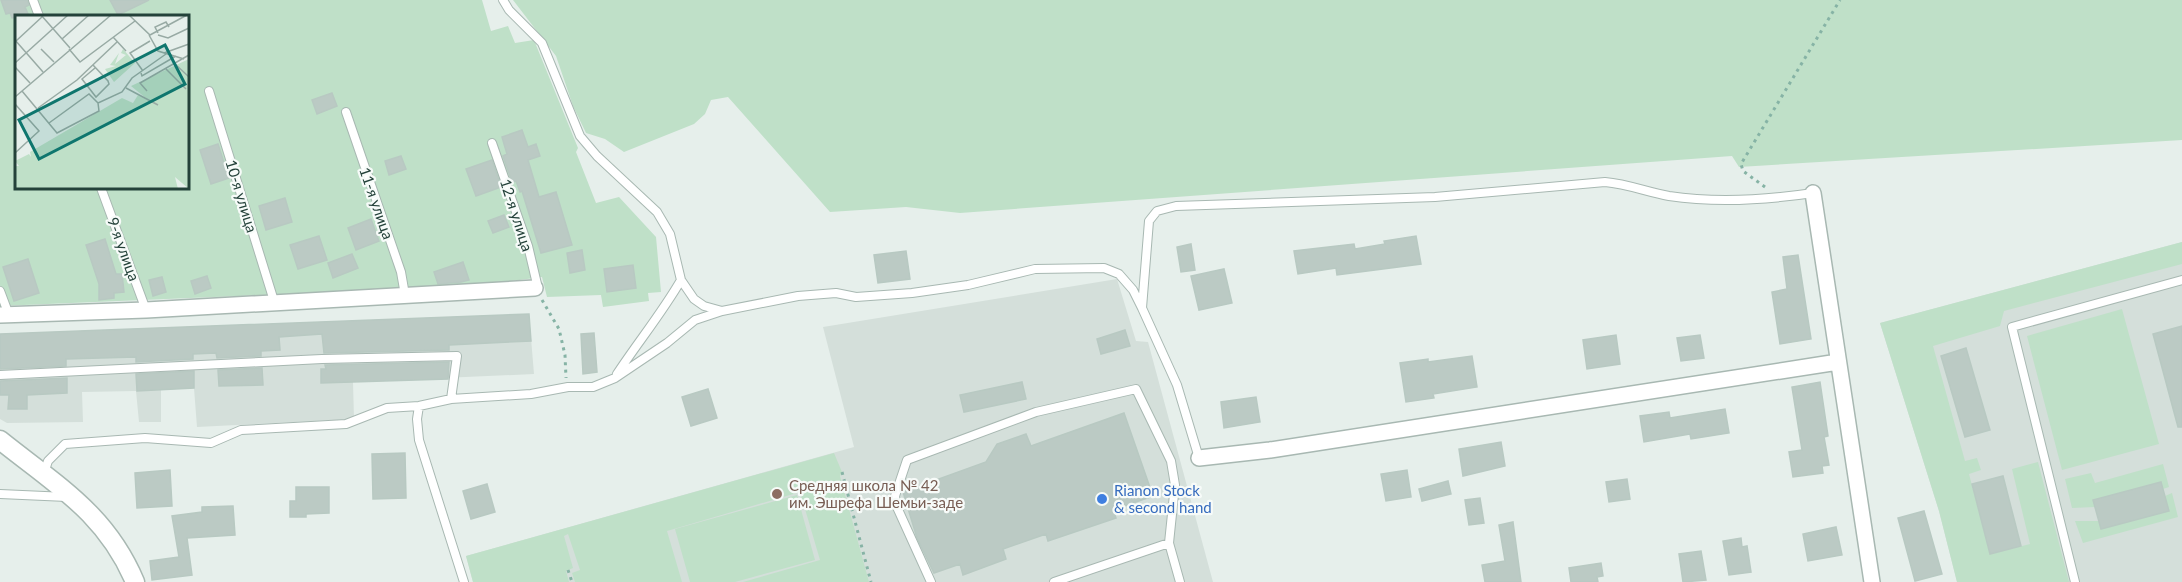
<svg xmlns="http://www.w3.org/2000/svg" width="2182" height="582" viewBox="0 0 2182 582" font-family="Lato,sans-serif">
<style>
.built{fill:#d4dfda}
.green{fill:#bfe0c8;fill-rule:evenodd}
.building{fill:#bbcac4;stroke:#b8c9c2;stroke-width:1.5}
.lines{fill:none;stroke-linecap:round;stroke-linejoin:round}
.service-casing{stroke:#a8b8b2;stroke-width:10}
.minor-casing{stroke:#a8b8b2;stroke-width:18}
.tertiary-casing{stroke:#a8b8b2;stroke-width:21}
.path{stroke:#86b3a5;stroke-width:3;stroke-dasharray:3 4.5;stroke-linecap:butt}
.service{stroke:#fff;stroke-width:8}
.minor{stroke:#fff;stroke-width:15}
.tertiary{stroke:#fff;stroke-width:18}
.education-dot{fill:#8d6e63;stroke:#f7fbf9;stroke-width:2}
.shop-dot{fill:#3f7fe0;stroke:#f7fbf9;stroke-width:2}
.labels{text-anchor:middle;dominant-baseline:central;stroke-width:4.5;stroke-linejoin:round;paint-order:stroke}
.street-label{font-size:15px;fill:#24423a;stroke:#f7fbf9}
.education-label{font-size:15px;fill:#785e54;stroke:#f7fbf9;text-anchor:start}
.shop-label{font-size:15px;fill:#366cbe;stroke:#f7fbf9;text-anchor:start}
.inset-road{fill:none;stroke:#98aaa4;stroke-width:1.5}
.view{fill:#0f766e;fill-opacity:0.15;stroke:#0f766e;stroke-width:3}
.inset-edge{fill:none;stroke:#24423a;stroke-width:3}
</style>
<rect width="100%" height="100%" fill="#e6efeb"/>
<path class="built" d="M2182,242V582H1957L1939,511L1880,323Z
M1117,279L1136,341L1148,342L1213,582H473L466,556L854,447L823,327Z
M529,314L534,374L353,382L354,419L197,427L194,388L161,390V422H139L136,391L82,392L83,422L7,423L0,419V334Z"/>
<path class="green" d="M0,0H482L491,31L508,26L515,43L534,40L578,148L576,152L596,203L619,197L656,237L661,292L648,293L649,301L603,307L601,295L547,297L542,277L474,286L0,306ZM16,16H188V188H16Z
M513,0H2182V140L1739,167L1732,156L960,213L906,207L830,212L728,97L711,100L705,114L694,124L624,152L605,139L586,133L573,106L556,56Z
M2182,242V264L2004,311L2000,326L1933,346L1965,461L1977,458L1981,470L1969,474L1990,554L2030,544L2012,469L2038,462L2069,582H1957L1939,511L1880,323Z
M2122,309L2159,444L2062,470L2027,336Z
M834,453L842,472L840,476L869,582H743L820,560L800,492L667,531L682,582H575L572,573L580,570L568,534L564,536L573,568L566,571L569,582H473L466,556Z
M2163,464L2169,487L2163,489L2161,482L2093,500L2095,507L2072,508L2065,479L2091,473L2095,483Z
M2172,493L2178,517L2083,543L2075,521H2099L2101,529L2169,511L2165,496Z
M797,495L815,560L735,582H690L675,529Z"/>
<path class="building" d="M1,0H27L29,5L25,7L29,16L12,18L10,13L6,14Z
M110,0H149L118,15Z
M332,93L337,106L317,114L312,100Z
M522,130L528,147L536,144L540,156L528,160L539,197L556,192L572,245L541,253L522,191L520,192L516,181L512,182L503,156L507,154L502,137Z
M218,144L229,178L211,184L200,150Z
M401,156L406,169L389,175L385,161Z
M492,160L501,187L476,196L466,169Z
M285,198L292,222L266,230L259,206Z
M504,215L509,227L493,233L488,221Z
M371,219L379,241L356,250L348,228Z
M319,236L327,260L298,269L290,245Z
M1416,236L1421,264L1337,275L1336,268L1298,274L1294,251L1354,244L1355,249L1385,244L1384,241Z
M105,239L116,274H122L124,292L114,293V298L99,300V284L86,245Z
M1191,244L1195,270L1181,272L1177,247Z
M582,250L585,270L570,273L567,253Z
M906,251L910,279L878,283L874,255Z
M352,254L358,268L333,278L328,263Z
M1798,255L1811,339L1780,344L1772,292L1787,289L1783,257Z
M28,259L39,293L14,301L3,267Z
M463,262L469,280L461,282L438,284L434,272Z
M633,265L636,288L607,292L604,269Z
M1224,269L1232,303L1199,310L1191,276Z
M207,276L211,288L195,294L191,281Z
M162,277L166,292L153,296L149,280Z
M529,314L531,341L449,345V350L324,353L322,334L279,337L280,350L261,351V356L217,358L216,353L193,354V359L136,362V357L66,359V366L0,369V334Z
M2182,326V427H2178L2153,334Z
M1125,330L1130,346L1101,354L1097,339Z
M594,333L597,372L583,374L581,334Z
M1616,335L1620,364L1587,369L1583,340Z
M1700,335L1704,358L1681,361L1677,338Z
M1966,348L1990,430L1965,437L1941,356Z
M1472,356L1477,387L1433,394L1434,398L1406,402L1400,363L1428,359V362Z
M449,362L448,379L321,383V369H326L325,365Z
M262,368L263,385L219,386L218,370Z
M194,371V388L137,391L136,374Z
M67,378V393L27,395V409H8L9,395H0V381Z
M1022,382L1026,399L964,412L960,395Z
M1820,382L1828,436L1824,437L1829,465L1822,466L1823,473L1793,477L1789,452L1802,450L1792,387Z
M708,389L717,418L691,426L682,397Z
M1256,397L1260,422L1224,428L1221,402Z
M1725,409L1729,433L1691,439L1690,434L1644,442L1640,416L1669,412L1670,418Z
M1124,413L1153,496L1113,510L1116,518L1048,541L1046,534L1003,549L1006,559L963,575L960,564L934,573L917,538L903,492L986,462L997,444L1026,434L1031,446Z
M1501,442L1505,466L1463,476L1459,449Z
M405,453L406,498L373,499L372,454Z
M170,470L172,506L137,508L135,473Z
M1407,470L1411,497L1386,501L1381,474Z
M2003,476L2021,546L1990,554L1972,484Z
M1627,479L1630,499L1609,502L1606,482Z
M1448,481L1451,494L1422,501L1419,489Z
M2161,482L2169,511L2101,529L2093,500Z
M487,484L495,512L471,519L463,491Z
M296,487H329V513L306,514V517H290V501H296Z
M1480,498L1484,523L1469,525L1465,500Z
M233,506L235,535L187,538L192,575L152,580L150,561L179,557L172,516L202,512V507Z
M1924,511L1942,574L1915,581L1898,518Z
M1513,522L1521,582H1485L1482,565L1505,561L1499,525Z
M1836,527L1842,555L1808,561L1803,534Z
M1741,538L1742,547L1747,546L1751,572L1729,575L1723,541Z
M1701,551L1706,580L1683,582L1679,554Z
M1601,563L1603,576L1597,577L1598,582H1571L1569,568Z"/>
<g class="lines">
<defs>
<path id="service" d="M33,0L39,16
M503,0L509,10L542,43L580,136L597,156L657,212L670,234L681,280L694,299L704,306L722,311
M209,91L274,301
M346,112L401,272L405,295
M492,143L528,246L537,284L535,288
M101,188L146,310
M0,291L9,315
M1142,308L1177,385L1199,458
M617,374C638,342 662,313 681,280
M0,375L322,359L457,356L451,399
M419,406L417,419L419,440L464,582
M44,473L48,461L65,444L145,438L211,443L241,430L346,424L387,408L419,406L451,399L531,394L568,387H593L615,378L667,343L695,320L722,311L798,296L836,293L856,297L912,293L968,285L1035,269L1104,268L1119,274L1133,290L1142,308L1149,221L1157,211L1176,206L1435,197L1605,182C1628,184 1647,192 1669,196C1716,203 1766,200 1813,193
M0,494L67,497
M931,582L896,505L895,496L907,460L1036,412L1136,389L1171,461L1175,485L1169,543L1180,582
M1054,582L1169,543
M2075,582L2012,327L2182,280"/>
<path id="minor" d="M1813,193L1872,582
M0,315L146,310L535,288
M1199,458L1270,450L1838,362"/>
<path id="tertiary" d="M0,440C56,485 106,513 135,582"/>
</defs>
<use href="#service" class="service-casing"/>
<use href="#minor" class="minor-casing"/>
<use href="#tertiary" class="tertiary-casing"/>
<path class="path" d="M1765,187L1743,171L1741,164L1840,0
M542,300L559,329L565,355L566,378
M842,472L871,582
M568,570L572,582"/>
<use href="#service" class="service"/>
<use href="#minor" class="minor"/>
<use href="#tertiary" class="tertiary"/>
</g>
<circle class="education-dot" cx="777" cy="494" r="6"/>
<circle class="shop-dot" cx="1102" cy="499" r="6"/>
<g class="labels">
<g class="street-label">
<text transform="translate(242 196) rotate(73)">10-я улица</text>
<text transform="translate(377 203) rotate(71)">11-я улица</text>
<text transform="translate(517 215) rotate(72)">12-я улица</text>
<text transform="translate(124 249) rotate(70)">9-я улица</text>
</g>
<g class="education-label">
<text x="789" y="485">Средняя школа № 42<tspan x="789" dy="17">им. Эшрефа Шемьи-заде</tspan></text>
</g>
<g class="shop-label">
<text x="1114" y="490">Rianon Stock<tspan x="1114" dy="17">&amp; second hand</tspan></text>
</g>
</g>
<g transform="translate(15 15)">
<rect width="174" height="174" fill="#e6efeb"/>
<path d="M108,34L120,48L99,67L90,54L101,51L95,50L104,38L100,49L111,40L106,38ZM174,44V174L160,162L163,174H0V151H4L0,146L14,139L16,142L15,137L107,83L118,88L123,80L132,84L116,71Z" fill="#bfe0c8"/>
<path class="inset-road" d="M26,0L55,33M114,0L135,20L172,0M143,18L140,12L151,7L154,12M134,20L143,36L169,44M143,20L153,23L174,13M98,22L111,36M47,24L74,0M0,25L28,57M1,26L28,1M26,34L39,47M54,34L65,47L120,6M149,38L174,29M0,48L53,0M159,48L174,62M78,50L93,66L94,69L81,82L67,64L80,53M0,52L15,68M150,53L171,74M128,56L115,38L135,26M126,58L127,61L161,41M111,73L143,90M7,76L42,118L84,96L83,88L107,77L117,63L151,39M132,76L125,68L174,40M0,82L96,0M0,89L24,116L0,138M23,93L62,65L102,27M34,108L74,79L83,88"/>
<path class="view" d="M150,30L170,69L24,144L4,105Z"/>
<rect width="174" height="174" class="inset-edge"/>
</g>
</svg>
